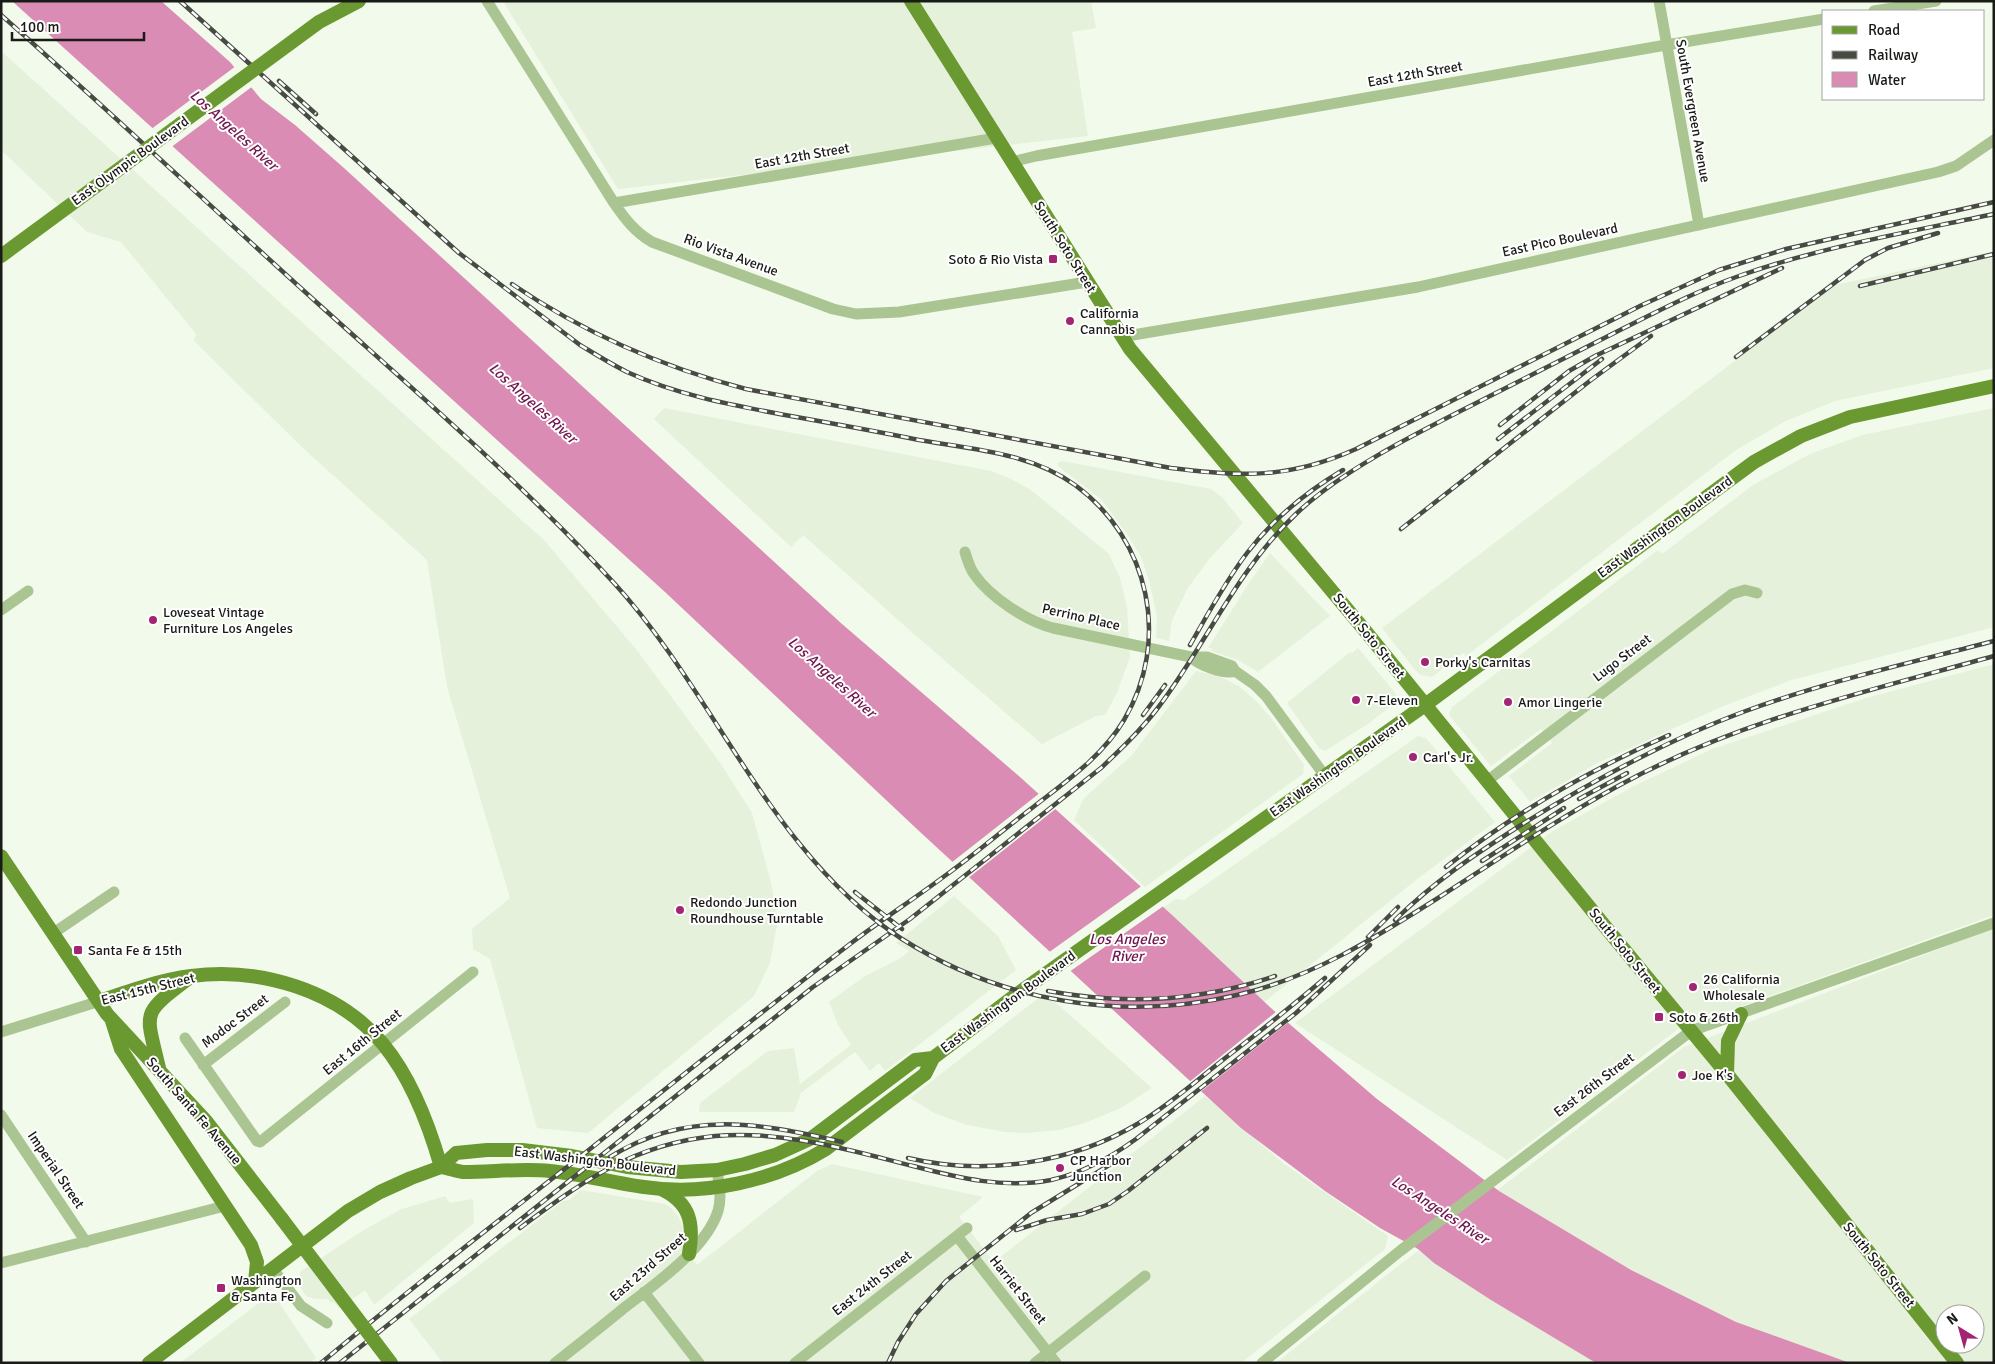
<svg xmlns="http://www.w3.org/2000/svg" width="1995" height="1364" viewBox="0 0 1995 1364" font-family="Signika,sans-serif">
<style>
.built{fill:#e5f1db;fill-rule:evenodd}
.water{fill:#da8cb4}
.pier{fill:#f2fbeb}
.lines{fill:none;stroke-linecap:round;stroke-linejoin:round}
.minor{stroke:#abc592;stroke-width:11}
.major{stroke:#6a9831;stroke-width:14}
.rail-casing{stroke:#474b43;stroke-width:4.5}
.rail{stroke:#fff;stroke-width:2.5;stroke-dasharray:8;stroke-linecap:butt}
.major-bridge{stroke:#6a9831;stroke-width:14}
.poi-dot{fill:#a42474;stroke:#fff;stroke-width:2}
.labels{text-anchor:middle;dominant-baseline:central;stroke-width:4;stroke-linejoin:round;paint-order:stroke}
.street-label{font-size:14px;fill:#191b16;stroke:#fff}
.poi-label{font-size:14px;fill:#191b16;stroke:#fff;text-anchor:start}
.water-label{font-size:15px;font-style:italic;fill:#71164e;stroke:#fff}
</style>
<rect width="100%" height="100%" fill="#f2fbeb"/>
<path class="built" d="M503,1H1091L1096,28L1072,32L1088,136L618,189Z
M1,51L545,541L639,653L721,764L752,813L771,882L778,920L770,963L754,996L588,1133L537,1128L490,959L473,949L472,929L510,898L447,687L427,560L305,450L194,341L196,334L121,242L87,232L1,150Z
M1994,251V368L1835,401L1786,421L1736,450L1466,656L1463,653L1432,677L1421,675L1416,671L1382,628L1835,285Z
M664,408L991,471L1011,479L1031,490L1109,554L1120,578L1127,607L1130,657L1117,693L1105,715L1096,716L1042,744L915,635L803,535L791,547L654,419Z
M1994,408V627L1792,680L1721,707L1597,763L1530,802L1509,776L1552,743L1541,729L1491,766L1449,715L1452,707L1658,550L1662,554L1753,485L1810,454L1862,435Z
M1062,461L1211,489L1222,497L1243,523L1210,558L1188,588L1172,620L1169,641L1156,638L1157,616L1149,580L1141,557L1129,537L1101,499L1059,467L1057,463Z
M1270,553L1330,616L1258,672L1238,660L1211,651L1212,648H1208L1247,586Z
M1358,648L1396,694L1395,703L1368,724L1325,751L1319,748L1287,703L1350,652L1352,653Z
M1994,664V915L1678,1029L1507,1160L1295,1023L1553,831L1632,787L1712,749L1866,698Z
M1196,671L1221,677L1239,686L1257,702L1271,718L1304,765L1303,774L1145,887L1074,820L1083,799L1132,755Z
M1418,736L1426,738L1495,822L1421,876L1262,1004L1164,907L1176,899L1184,900Z
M954,896L998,936L1016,970L885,1071L879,1063L870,1071L855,1052L801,1093L794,1112H699L700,1103L768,1051L794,1048L800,1084L851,1045L838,1025L829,1002L865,976L899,959L909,951L896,943Z
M1994,928V1363H1276L1384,1277L1684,1047ZM1945,1314H1975V1344H1945Z
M1045,993L1152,1088L1121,1108L1085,1123L1059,1130L1027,1133L1005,1132L967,1125L934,1113L910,1098Z
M1205,1096L1283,1163L1388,1236L1385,1249L1241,1363H443L409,1319L563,1201L569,1200L581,1190L665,1204L670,1207L678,1216L683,1227L681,1243L697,1265L817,1171L832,1164L983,1197L959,1217L994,1262Z
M445,1196L450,1203L473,1199L474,1223L374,1305L365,1290L339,1309L334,1302L332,1303L327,1299H315L306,1296L298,1284L300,1272L362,1231L402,1209Z
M267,1297L276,1298L316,1358L309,1363H180Z"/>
<path class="water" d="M12,1H161L230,62L261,99L295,125L344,168L842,624L1020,777L1171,914L1272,1009L1377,1099L1499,1191L1631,1270L1736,1322L1850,1363H1596L1491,1300L1434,1263L1418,1249L1380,1228L1325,1191L1241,1128L919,831L665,592Z"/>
<path class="pier" d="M236,66L253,86L170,148L150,130Z
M1041,792L1058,807L967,879L951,863Z
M1143,885L1165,905L1069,972L1048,953Z
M1277,1011L1290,1021L1199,1093L1188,1083Z"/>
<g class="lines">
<path class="minor" d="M487,1L614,203C625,219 635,232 652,242L833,309L856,314L899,312L1087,282
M1659,1L1699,225
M1874,11L1936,1
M1011,162L1036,156L1666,45L1824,19
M614,203L996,138
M1121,337L1418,287L1938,172L1956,166L1994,140
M965,552C967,559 970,568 974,574C990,597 1026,621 1053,628L1191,657H1207L1232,666L1235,671L1255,685L1266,696L1325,776
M1,610L28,591
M1191,657C1199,665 1224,675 1235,671
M1487,781L1732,594L1745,590L1757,593
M52,934L114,892
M1,1032L100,1001
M185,1038L257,1141L260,1142L473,972
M203,1065L285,1002
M1,1115L86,1242
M957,1236L1056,1363
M1,1263L225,1206
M273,1269L301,1306L327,1323
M644,1292L699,1363
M555,1363C578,1345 601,1327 624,1308C654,1285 706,1249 718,1211C722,1198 719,1183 717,1170
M795,1363L967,1228
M1035,1363L1145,1276
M1262,1363L1400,1251L1691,1031L1994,923"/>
<path class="major" d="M911,1L1130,349L1367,633L1612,935L1727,1074L1957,1363
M1,856L107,1014L206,1121L282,1219
M100,1001C129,991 160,980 191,976C260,967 338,990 383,1044C411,1078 429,1125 441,1167
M112,1021L121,1049L251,1245L257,1262L255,1282
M159,1068C146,1011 140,1015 188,979
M1727,1074L1728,1041L1741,1014
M441,1167C448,1168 456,1171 463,1172C493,1172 521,1168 550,1171C582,1174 613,1183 644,1187C705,1196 774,1181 826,1149L925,1074L933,1058L1013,997L1425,705L1754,462L1801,436L1850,417L1994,386
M661,1189C691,1203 694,1224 689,1254
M149,1363L348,1211L380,1192L411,1178L441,1167L456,1153L487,1150H522L572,1156L627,1167L681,1172L717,1170L745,1164L775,1155L810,1139L915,1060L933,1058"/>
<defs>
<path id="rail" d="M180,1L459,253L580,345C595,354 611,364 627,372C677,395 732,405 785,415C830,423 875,431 919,440C972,449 1031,453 1075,485C1150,540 1171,641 1124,720C1102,757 1065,782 1032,808C1003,830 975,854 946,875C914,899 881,920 850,944C760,1013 673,1083 585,1153C497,1222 407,1291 321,1363
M1,15C107,109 210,206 314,300C416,392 521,482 614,583C715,693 772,856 902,939C1001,1002 1123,1022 1237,995C1311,978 1375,938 1438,898C1497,860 1556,820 1618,786C1736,721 1865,692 1994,656
M279,81L316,114
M512,284C584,333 662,367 746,389L1171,468C1241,477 1289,479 1356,449L1642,305L1719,270L1786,249L1994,202
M1860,286L1994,254
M1736,357L1865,260L1888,248L1938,233
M1500,425L1569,371L1595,356L1782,268
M1498,439L1602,359
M1401,529L1591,380L1651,336
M1190,645C1208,614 1225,582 1247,553C1273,519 1306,492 1343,470
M1143,715L1165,685
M1579,799L1627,773
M1482,861L1564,808
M1446,867C1514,813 1590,770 1669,735
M855,892L902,929
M1395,920C1435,881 1474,855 1521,825C1592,781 1665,741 1743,712C1824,682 1910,663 1994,641
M1368,937L1398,907
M1048,991C1124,1005 1202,1001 1275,976
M610,1157C686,1109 760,1123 842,1142
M908,1158C984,1176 1071,1164 1139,1123C1169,1105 1196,1081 1224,1059C1258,1033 1292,1006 1325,978
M520,1228C583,1181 634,1144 715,1136C782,1130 849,1150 913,1166C959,1178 1004,1189 1051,1180C1082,1173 1110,1158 1136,1139L1296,1013L1370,945
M1016,1230L1047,1220L1082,1214L1109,1204L1128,1191L1207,1128
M340,1363L813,987L910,919L1101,768C1121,749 1140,731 1157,709C1206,645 1237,569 1297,513C1347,466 1426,429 1488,397C1533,374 1579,351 1624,328C1662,309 1699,290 1739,276C1820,247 1910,232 1994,214
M888,1363L898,1342L916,1314L946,1281L1031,1213L1119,1159"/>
</defs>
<use href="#rail" class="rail-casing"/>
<use href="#rail" class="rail"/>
<path class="major-bridge" d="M1,256L319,22L359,1
M282,1219L391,1363"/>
</g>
<g class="poi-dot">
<rect x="1048" y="254" width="10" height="10" rx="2.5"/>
<circle cx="1070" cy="321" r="5"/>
<circle cx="153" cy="620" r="5"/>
<circle cx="1425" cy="662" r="5"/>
<circle cx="1356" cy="700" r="5"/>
<circle cx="1508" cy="702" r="5"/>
<circle cx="1413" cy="757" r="5"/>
<circle cx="680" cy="910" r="5"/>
<rect x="73" y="945" width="10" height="10" rx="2.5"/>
<circle cx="1693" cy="987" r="5"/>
<rect x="1654" y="1012" width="10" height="10" rx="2.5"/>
<circle cx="1682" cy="1075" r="5"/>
<circle cx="1060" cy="1168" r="5"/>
<rect x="216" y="1283" width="10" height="10" rx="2.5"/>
</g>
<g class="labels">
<g class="street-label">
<text transform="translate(1415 74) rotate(-10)">East 12th Street</text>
<text transform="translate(1693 111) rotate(80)">South Evergreen Avenue</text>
<text transform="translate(802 156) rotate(-10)">East 12th Street</text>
<text transform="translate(130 161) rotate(-36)">East Olympic Boulevard</text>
<text transform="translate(1560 240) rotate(-12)">East Pico Boulevard</text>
<text transform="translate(1065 247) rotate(58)">South Soto Street</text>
<text transform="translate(731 255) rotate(20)">Rio Vista Avenue</text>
<text transform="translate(1665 527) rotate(-36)">East Washington Boulevard</text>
<text transform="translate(1081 617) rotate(13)">Perrino Place</text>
<text transform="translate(1369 636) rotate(51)">South Soto Street</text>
<text transform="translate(1622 658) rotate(-37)">Lugo Street</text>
<text transform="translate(1338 767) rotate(-35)">East Washington Boulevard</text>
<text transform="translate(1625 951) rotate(51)">South Soto Street</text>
<text transform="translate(148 989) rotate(-14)">East 15th Street</text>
<text transform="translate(1008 1002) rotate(-36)">East Washington Boulevard</text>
<text transform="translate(235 1021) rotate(-37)">Modoc Street</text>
<text transform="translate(362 1042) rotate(-39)">East 16th Street</text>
<text transform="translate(1594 1085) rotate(-37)">East 26th Street</text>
<text transform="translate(194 1111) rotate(49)">South Santa Fe Avenue</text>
<text transform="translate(595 1161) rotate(7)">East Washington Boulevard</text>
<text transform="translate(56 1170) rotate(56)">Imperial Street</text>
<text transform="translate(1879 1265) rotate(51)">South Soto Street</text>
<text transform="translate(648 1267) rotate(-41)">East 23rd Street</text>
<text transform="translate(872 1283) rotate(-38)">East 24th Street</text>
<text transform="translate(1018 1290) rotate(52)">Harriet Street</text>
</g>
<g class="poi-label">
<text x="1043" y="259" text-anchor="end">Soto &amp; Rio Vista</text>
<text x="1080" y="313">California<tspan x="1080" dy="16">Cannabis</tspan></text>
<text x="163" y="612">Loveseat Vintage<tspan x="163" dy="16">Furniture Los Angeles</tspan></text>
<text x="1435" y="662">Porky's Carnitas</text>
<text x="1366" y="700">7-Eleven</text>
<text x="1518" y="702">Amor Lingerie</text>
<text x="1423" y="757">Carl's Jr.</text>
<text x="690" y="902">Redondo Junction<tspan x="690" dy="16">Roundhouse Turntable</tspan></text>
<text x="88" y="950">Santa Fe &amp; 15th</text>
<text x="1703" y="979">26 California<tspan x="1703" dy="16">Wholesale</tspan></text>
<text x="1669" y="1017">Soto &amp; 26th</text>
<text x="1692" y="1075">Joe K's</text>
<text x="1070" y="1160">CP Harbor<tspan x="1070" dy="16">Junction</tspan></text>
<text x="231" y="1280">Washington<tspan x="231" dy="16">&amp; Santa Fe</tspan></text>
</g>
<g class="water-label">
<text transform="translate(234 130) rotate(42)">Los Angeles River</text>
<text transform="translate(533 403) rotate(42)">Los Angeles River</text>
<text transform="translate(832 677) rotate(42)">Los Angeles River</text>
<text x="1127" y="939">Los Angeles<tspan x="1127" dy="17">River</tspan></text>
<text transform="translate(1440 1210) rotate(33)">Los Angeles River</text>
</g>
</g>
<rect width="1995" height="1364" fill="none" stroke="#191b16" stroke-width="5"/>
<rect x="1822" y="10" width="162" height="90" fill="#ffffff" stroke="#a3a4a2"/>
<rect x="1832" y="26" width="25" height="8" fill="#6a9831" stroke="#a3a4a2"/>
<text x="1868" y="35" font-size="15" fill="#191b16">Road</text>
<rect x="1832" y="51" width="25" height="8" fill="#474b43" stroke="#a3a4a2"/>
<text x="1868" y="60" font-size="15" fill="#191b16">Railway</text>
<rect x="1832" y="72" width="25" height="15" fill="#da8cb4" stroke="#a3a4a2"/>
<text x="1868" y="85" font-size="15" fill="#191b16">Water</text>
<g transform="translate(1960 1329) rotate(323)"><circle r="24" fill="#ffffff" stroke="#a3a4a2"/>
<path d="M0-4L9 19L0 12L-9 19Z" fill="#a42474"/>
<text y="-8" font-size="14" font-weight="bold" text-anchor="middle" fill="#191b16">N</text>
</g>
<path d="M12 32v8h132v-8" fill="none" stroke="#191b16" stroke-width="2.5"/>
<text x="20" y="32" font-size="15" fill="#191b16" stroke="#ffffff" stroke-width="4" paint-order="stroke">100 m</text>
</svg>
